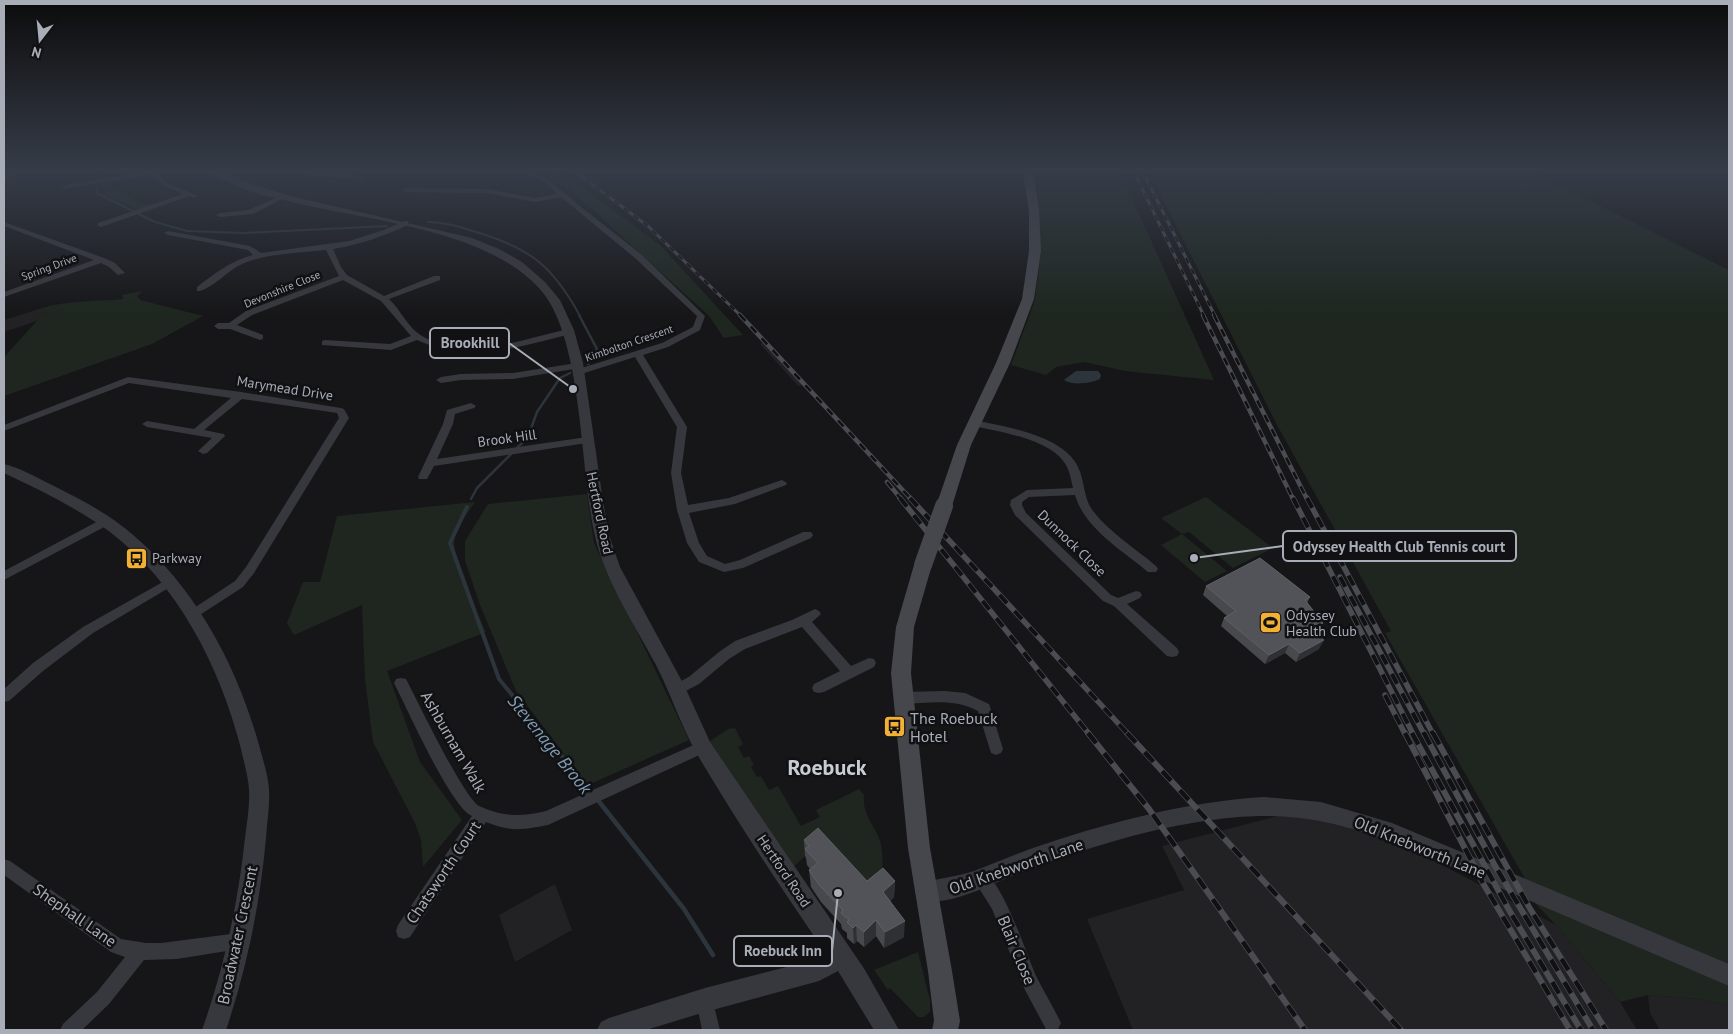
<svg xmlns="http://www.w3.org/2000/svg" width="1733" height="1034" viewBox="0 0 1733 1034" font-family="'PT Sans',sans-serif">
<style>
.built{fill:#222225}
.green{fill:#1e261f}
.water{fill:#2c353c}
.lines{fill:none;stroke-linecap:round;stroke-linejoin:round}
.stream-far3{stroke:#2c353c;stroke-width:2}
.stream-far2{stroke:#2c353c;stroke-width:2.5}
.stream-far1{stroke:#2c353c;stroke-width:4}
.stream{stroke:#2c353c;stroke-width:4.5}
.minor{fill:#37383d;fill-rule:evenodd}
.tertiary{fill:#37383d;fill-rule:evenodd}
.secondary{fill:#45474d;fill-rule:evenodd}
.rail-far3-casing{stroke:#4a4c52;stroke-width:3}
.rail-far2-casing{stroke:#4a4c52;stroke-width:4.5}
.rail-far1-casing{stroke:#4a4c52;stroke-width:5.5}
.rail-casing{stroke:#4a4c52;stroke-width:6}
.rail-far3{stroke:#111113;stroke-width:2;stroke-dasharray:6;stroke-linecap:butt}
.rail-far2{stroke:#111113;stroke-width:2.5;stroke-dasharray:8;stroke-linecap:butt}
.rail-far1{stroke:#111113;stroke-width:4;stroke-dasharray:11;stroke-linecap:butt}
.rail{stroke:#111113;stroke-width:4.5;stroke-dasharray:13;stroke-linecap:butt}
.secondary-bridge{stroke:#45474d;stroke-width:18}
.wall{fill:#47494d}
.shaded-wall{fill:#2f3033}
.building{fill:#525359;stroke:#5f6168}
.labels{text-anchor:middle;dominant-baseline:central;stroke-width:5;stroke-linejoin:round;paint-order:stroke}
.far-street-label{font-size:11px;fill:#a8adb8;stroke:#111113}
.street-label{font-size:14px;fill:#a8adb8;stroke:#111113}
.poi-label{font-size:14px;fill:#a8adb8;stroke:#111113;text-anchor:start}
.near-poi-label{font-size:16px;fill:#a8adb8;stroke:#111113;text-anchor:start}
.near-street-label{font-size:16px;fill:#a8adb8;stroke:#111113}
.near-water-label{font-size:18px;font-style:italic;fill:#7f9bb3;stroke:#111113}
.near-district-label{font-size:22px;font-weight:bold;fill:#c9ccd4;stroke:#111113}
.leader{fill:none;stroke:#a8adb8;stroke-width:2}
.callout-dot{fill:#a8adb8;stroke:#111113;stroke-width:2}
.callout{fill:#111113;stroke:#a8adb8;stroke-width:2}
.callout-label{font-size:15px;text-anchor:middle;font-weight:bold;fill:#a8adb8}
</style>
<rect width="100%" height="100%" fill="#161618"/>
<path class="built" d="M42,308L49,314L35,319L37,321L4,332V320Z
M767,341L792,368L807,384L798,386L760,344Z
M1285,814L1385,835L1556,925L1620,1002L1637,1030H1133L1087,919L1184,890L1162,846Z
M555,884L572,930L515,962L499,915Z
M1648,995L1699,999L1729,1005V1030H1660L1650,1013Z"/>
<path class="green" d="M544,172H562L660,245L743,335L724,338L709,316L571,190Z
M1034,172H1120L1214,380L1125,371L1084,362L1056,367L1046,375L1011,365L1035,300L1041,252Z
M1149,172H1532L1729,270V969L1474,865L1528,884L1385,633L1391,631L1277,425Z
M109,182C116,195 137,200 150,206L138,210C126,203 104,199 101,183Z
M142,291L137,296L140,300L203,316L152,344L4,396V357L37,321L35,318L49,314L42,308C66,300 97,302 123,299L122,295Z
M587,494L594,543L689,740L588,785L516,691L480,605L465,560V541L488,504Z
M1206,497L1273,548L1233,568L1189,532L1182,534L1227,571L1205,582L1161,545L1182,534L1161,518Z
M475,502C470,510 456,528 455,536C450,557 477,612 486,632L387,671L420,762L462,820L423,867L421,840L415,823L373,742L365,679L362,605L294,635L287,623L303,582H320L337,516Z
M735,728L743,744L738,747L744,758L749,756L754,765L751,767L757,777L761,776L769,790L778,786L801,826L820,817L816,810L859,789L864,795C862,813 872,822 879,838C884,849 882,865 883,877L868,889L805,856L790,870L704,745L728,729Z
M1532,900L1729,982V1005L1699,999L1648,995L1620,1002L1556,925Z
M918,952L930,1000V1012L924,1017H918L890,988L888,990L874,970Z"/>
<path class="water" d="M1076,371H1098L1101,375L1100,379C1092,383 1072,386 1064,380Z"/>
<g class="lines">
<path class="stream-far3" d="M102,172L99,176L97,193L155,222L187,231L243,233L387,226
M428,222C445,222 460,227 476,232C530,248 553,266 580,316"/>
<path class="stream-far2" d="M579,315L597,349L588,364
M516,449L528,437L537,412L560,378L570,373
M471,499L477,488L512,453"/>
<path class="stream-far1" d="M467,507L450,543L499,679L544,734"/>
<path class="stream" d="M543,733L593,794
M597,799L684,909L713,955"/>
<path class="minor" d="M13,172H20L4,181V176Z
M144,172H157L167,183L198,196L194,198L189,196L101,227L97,225L98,223L183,194L163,185L152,174L65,189L62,187L65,185Z
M300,172H319L361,176L364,178L361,180L303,174Z
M523,172H531L549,180L581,207L641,254L705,316L700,330L668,347L643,355L687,427L681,473L688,505L729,498L782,480L787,483L786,485L735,504L689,513L699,543L707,556L725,564L740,560L803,532H811L813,535L811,538L743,568L724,572L699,562L687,543L677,510L671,473L677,427L635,357L578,375L573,372L575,370L662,343L693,327L697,316L635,258L561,197L535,202L487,193L405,192L402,190L405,188L487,189L535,198L557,194L545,182Z
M280,196L286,197L253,214L220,217L216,215L220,213L248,210Z
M405,221H408V225C384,236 359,245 333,249L341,267L347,275L384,296L434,276H440V280L389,299C401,310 408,328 422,336C466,362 523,339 568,329L572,332L571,334C518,347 469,364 417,340L391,350L322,345V341L325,340L390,344L411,336L381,301L343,280L252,315L237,325L263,335V339L260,340L230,329H218L214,326L218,323H229L246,311L339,276L326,250C298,253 267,253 242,264C227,271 214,287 200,291H197V287C215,273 231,261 253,255L248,250L168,235L164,233L168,231L250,246L261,253L349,241L381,231Z
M4,222L104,258L115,263L125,273L118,275L109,267L101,263L4,297V292L94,260L4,226Z
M577,363L582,366L580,368L513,379L461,380L441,383L436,380L441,377L461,374L513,373Z
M128,377L241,392L341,408L344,409L349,418L254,573L243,587L192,620L188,618L186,615L188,612L235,581L246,567L339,418L337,413L242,399L204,430L224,434L225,436L207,453L203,454L198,451L212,438L147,427L142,424L147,421L194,429L231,398L129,383L4,431V425Z
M471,403L476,406L474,408L455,414L453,424L437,459L587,437L592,440L587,443L434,466L427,479H419L418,477L443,424L447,410Z
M974,420C1006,427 1063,435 1078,467C1085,481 1083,498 1093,511C1110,533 1135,548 1156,566L1158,569L1156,572H1148C1122,550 1085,529 1075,495L1029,497L1022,502V505L1026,513L1111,595L1118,598L1136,591L1140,592L1142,595L1140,598L1127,604L1177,648L1179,652L1177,656L1172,657L1167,656L1114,606L1103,601L1015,515L1010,505L1011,500L1027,490L1073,488C1071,480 1070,472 1066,465C1050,438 998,432 970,425L969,423Z
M104,518L110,522L108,525L4,580V571Z
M168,579L172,580L174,583L172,586L93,633L43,671L9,701L4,702V689L33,663L83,627Z
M815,609L819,611L821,614L812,622L851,666L869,658L874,659L876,663L874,667L824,692L819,693L814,692L812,688L814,684L840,671L802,627L745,649L729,659L699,684L678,695L673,694L671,690L673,686L690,676L719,652L735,641L792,620Z
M401,678L406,679C417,700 464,798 479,806C504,817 520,817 546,811L698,743L703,741L708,743L710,747L708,751L548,825C522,830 511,832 486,822L410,937L404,939L398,937L396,931L398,925L472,816C451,808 407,708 394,683L396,679Z
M945,691L965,693L989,704L1003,749L1001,753L996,755L991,753L978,711C955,698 929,703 903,704L898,702L896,698L898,694L903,692Z
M4,859L10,861L121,939L146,943H161L239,933L245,935L247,941L245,947L239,949L177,959L144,960L109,1004L82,1030H60L63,1024L97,992L125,957L111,952L4,875Z
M980,869C1002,878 1026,953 1036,976C1043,990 1051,1003 1058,1017L1061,1023L1058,1029H1046L1025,990L992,909L972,877L974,872Z
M705,991L711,994L720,1030H702L696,1000L699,994Z"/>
<path class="tertiary" d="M207,172H228L237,179L290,196L472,238L499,249L522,262L545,282L560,300L574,330L583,363L603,501L609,535L620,567L684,685L710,742L865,970L899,1030H874L838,971L819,981L705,1012L646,1030H597L601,1022L609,1018L705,988L814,960L825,952C781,888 737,822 697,754C681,726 671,694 656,665C633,622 604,579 594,532C580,468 583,335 539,288C482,227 364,221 284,200C267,196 248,192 232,184C223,179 219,176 208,174Z
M4,464C21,468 37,478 52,485C80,499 109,514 132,534C196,588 237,666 259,745C263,760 268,775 269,789C270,806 267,822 266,838C260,904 247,968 226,1030H202C224,968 238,904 245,838C247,822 250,805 249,789C248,775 243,759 240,745C219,665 177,583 110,532C77,508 40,490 4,473Z
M1264,797L1321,802L1392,823L1729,964V986L1388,840C1316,816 1274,810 1198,822C1141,831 1084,849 1030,869C1004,878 979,892 952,899C940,901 929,904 918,899L915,892L918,885C936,878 956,877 974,871C993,864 1011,856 1030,849C1106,823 1184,802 1264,797Z"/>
<path class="secondary" d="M1023,172H1033L1039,210L1041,251L1034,299L1010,363L971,445L952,506L950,510H938L936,506L957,445L996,363L1022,299L1029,251V210Z
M923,559L929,561L932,565L914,627L911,673L930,848L952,971L960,1021L958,1030H932L934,1021L928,971L908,848L891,673L896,627L914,565L917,561Z"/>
<defs>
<path id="rail-far3" d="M576,172L649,227L741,316
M1134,172L1204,316
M1143,172L1215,316"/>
<path id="rail-far2" d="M740,315L911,499
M1203,315L1293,499
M1214,315L1307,499
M887,482L901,499"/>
<path id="rail-far1" d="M900,498L1089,734
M910,498L1128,734
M1293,498L1413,734
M1307,498L1433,734
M1340,577L1424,734
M1385,695L1405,734"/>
<path id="rail" d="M1088,733L1149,809L1305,1030
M1127,733L1401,1030
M1405,733L1484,885L1570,1030
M1412,733L1509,910L1581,1030
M1424,733L1494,864L1593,1030
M1433,733L1529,907L1606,1030"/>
</defs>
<use href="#rail-far3" class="rail-far3-casing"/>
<use href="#rail-far2" class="rail-far2-casing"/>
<use href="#rail-far1" class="rail-far1-casing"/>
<use href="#rail" class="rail-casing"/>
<use href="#rail-far3" class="rail-far3"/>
<use href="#rail-far2" class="rail-far2"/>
<use href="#rail-far1" class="rail-far1"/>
<use href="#rail" class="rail"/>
<path class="secondary-bridge" d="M923,565L944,506"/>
</g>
<path class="wall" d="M1206,586L1310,597L1307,603L1319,632L1316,634L1319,649L1296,662L1285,653L1265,664L1221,626L1224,618L1227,616L1203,595Z
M804,840L867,881H895L894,897L890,901L904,937L884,948L876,936L864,947L857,941L854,944L847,938V933L842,929L841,924L821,902L811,887L809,870L810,869L807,865L806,858L805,856Z"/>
<path class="shaded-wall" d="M1323,623L1319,632L1307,639L1311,630Z
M1324,640L1319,649L1296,662L1300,653Z
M1289,644L1285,653L1265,664L1269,655Z
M895,881L894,897L882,908L883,892Z
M876,920V936L864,947V932Z
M905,921L904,937L884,948L885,932Z
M856,925L857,941L854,944L853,928Z"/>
<path class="building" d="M1260,558L1310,597L1305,600L1323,623L1311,630L1324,640L1300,653L1289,644L1269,655L1224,618L1236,611L1206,586Z
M818,828L867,881L883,868L895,881L883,892L905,921L885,932L876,920L864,932L856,925L853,928L847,922L849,920L841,913L843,910L820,886L809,870L818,863L805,849L809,846L804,840Z"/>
<linearGradient id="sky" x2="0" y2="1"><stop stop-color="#0c0c0d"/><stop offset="0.54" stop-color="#363c48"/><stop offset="1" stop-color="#363c48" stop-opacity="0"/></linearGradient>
<rect width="1733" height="316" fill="url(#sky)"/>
<defs>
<symbol id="bus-square" viewBox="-11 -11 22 22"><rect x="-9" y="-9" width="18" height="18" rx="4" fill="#f2b134" stroke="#111113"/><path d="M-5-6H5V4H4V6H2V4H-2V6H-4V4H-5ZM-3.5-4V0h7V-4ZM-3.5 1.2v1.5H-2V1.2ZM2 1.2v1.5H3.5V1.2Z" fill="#111"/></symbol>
<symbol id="stadium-square" viewBox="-11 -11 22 22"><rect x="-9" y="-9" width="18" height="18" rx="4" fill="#f2b134" stroke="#111113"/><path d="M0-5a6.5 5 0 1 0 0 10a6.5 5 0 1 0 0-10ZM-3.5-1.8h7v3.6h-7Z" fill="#111"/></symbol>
</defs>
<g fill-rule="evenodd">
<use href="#bus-square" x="124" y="546" width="25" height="25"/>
<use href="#stadium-square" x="1258" y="610" width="25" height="25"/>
<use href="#bus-square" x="882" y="714" width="25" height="25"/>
</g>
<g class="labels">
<g class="far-street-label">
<text transform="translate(49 267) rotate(-20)">Spring Drive</text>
<text transform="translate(282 289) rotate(-22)">Devonshire Close</text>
<text transform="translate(629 343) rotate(-19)">Kimbolton Crescent</text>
</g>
<g class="street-label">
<text transform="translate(285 388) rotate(9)">Marymead Drive</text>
<text transform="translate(507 438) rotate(-8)">Brook Hill</text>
<text transform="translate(600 513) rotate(78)">Hertford Road</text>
<text transform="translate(1072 543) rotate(44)">Dunnock Close</text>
<text transform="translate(784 871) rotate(56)">Hertford Road</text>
</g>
<g class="poi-label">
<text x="152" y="558">Parkway</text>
<text x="1286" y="615">Odyssey<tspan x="1286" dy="16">Health Club</tspan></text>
</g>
<g class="near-poi-label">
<text x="910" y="718">The Roebuck<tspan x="910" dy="18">Hotel</tspan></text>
</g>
<g class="near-street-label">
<text transform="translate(454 742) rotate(60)">Ashburnam Walk</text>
<text transform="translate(1420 847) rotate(22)">Old Knebworth Lane</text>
<text transform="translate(1016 866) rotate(-19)">Old Knebworth Lane</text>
<text transform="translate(443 872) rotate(-56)">Chatsworth Court</text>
<text transform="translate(75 915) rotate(35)">Shephall Lane</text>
<text transform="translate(237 935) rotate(-78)">Broadwater Crescent</text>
<text transform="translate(1017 950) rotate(67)">Blair Close</text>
</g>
<g class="near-water-label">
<text transform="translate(550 744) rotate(51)">Stevenage Brook</text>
</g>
<g class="near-district-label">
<text x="827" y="767">Roebuck</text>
</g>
</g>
<path class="leader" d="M573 389L509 343M1194 558L1283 546M838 893L832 951"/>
<g class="callout-dot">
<circle cx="573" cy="389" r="5"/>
<circle cx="1194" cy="558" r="5"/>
<circle cx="838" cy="893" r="5"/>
</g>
<g class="callout">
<rect x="430" y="328" width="79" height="30" rx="5"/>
<rect x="1283" y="531" width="233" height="30" rx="5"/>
<rect x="734" y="936" width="98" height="30" rx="5"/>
</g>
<g class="callout-label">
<text x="470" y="348">Brookhill</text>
<text x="1399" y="552">Odyssey Health Club Tennis court</text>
<text x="783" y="956">Roebuck Inn</text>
</g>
<rect width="1733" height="1034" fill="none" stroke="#a8adb8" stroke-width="10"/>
<g transform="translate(40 40) rotate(196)" stroke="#111113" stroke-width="4" paint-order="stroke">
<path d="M0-4L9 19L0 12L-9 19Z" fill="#a8adb8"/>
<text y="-8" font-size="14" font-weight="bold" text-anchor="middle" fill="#a8adb8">N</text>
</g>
</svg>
